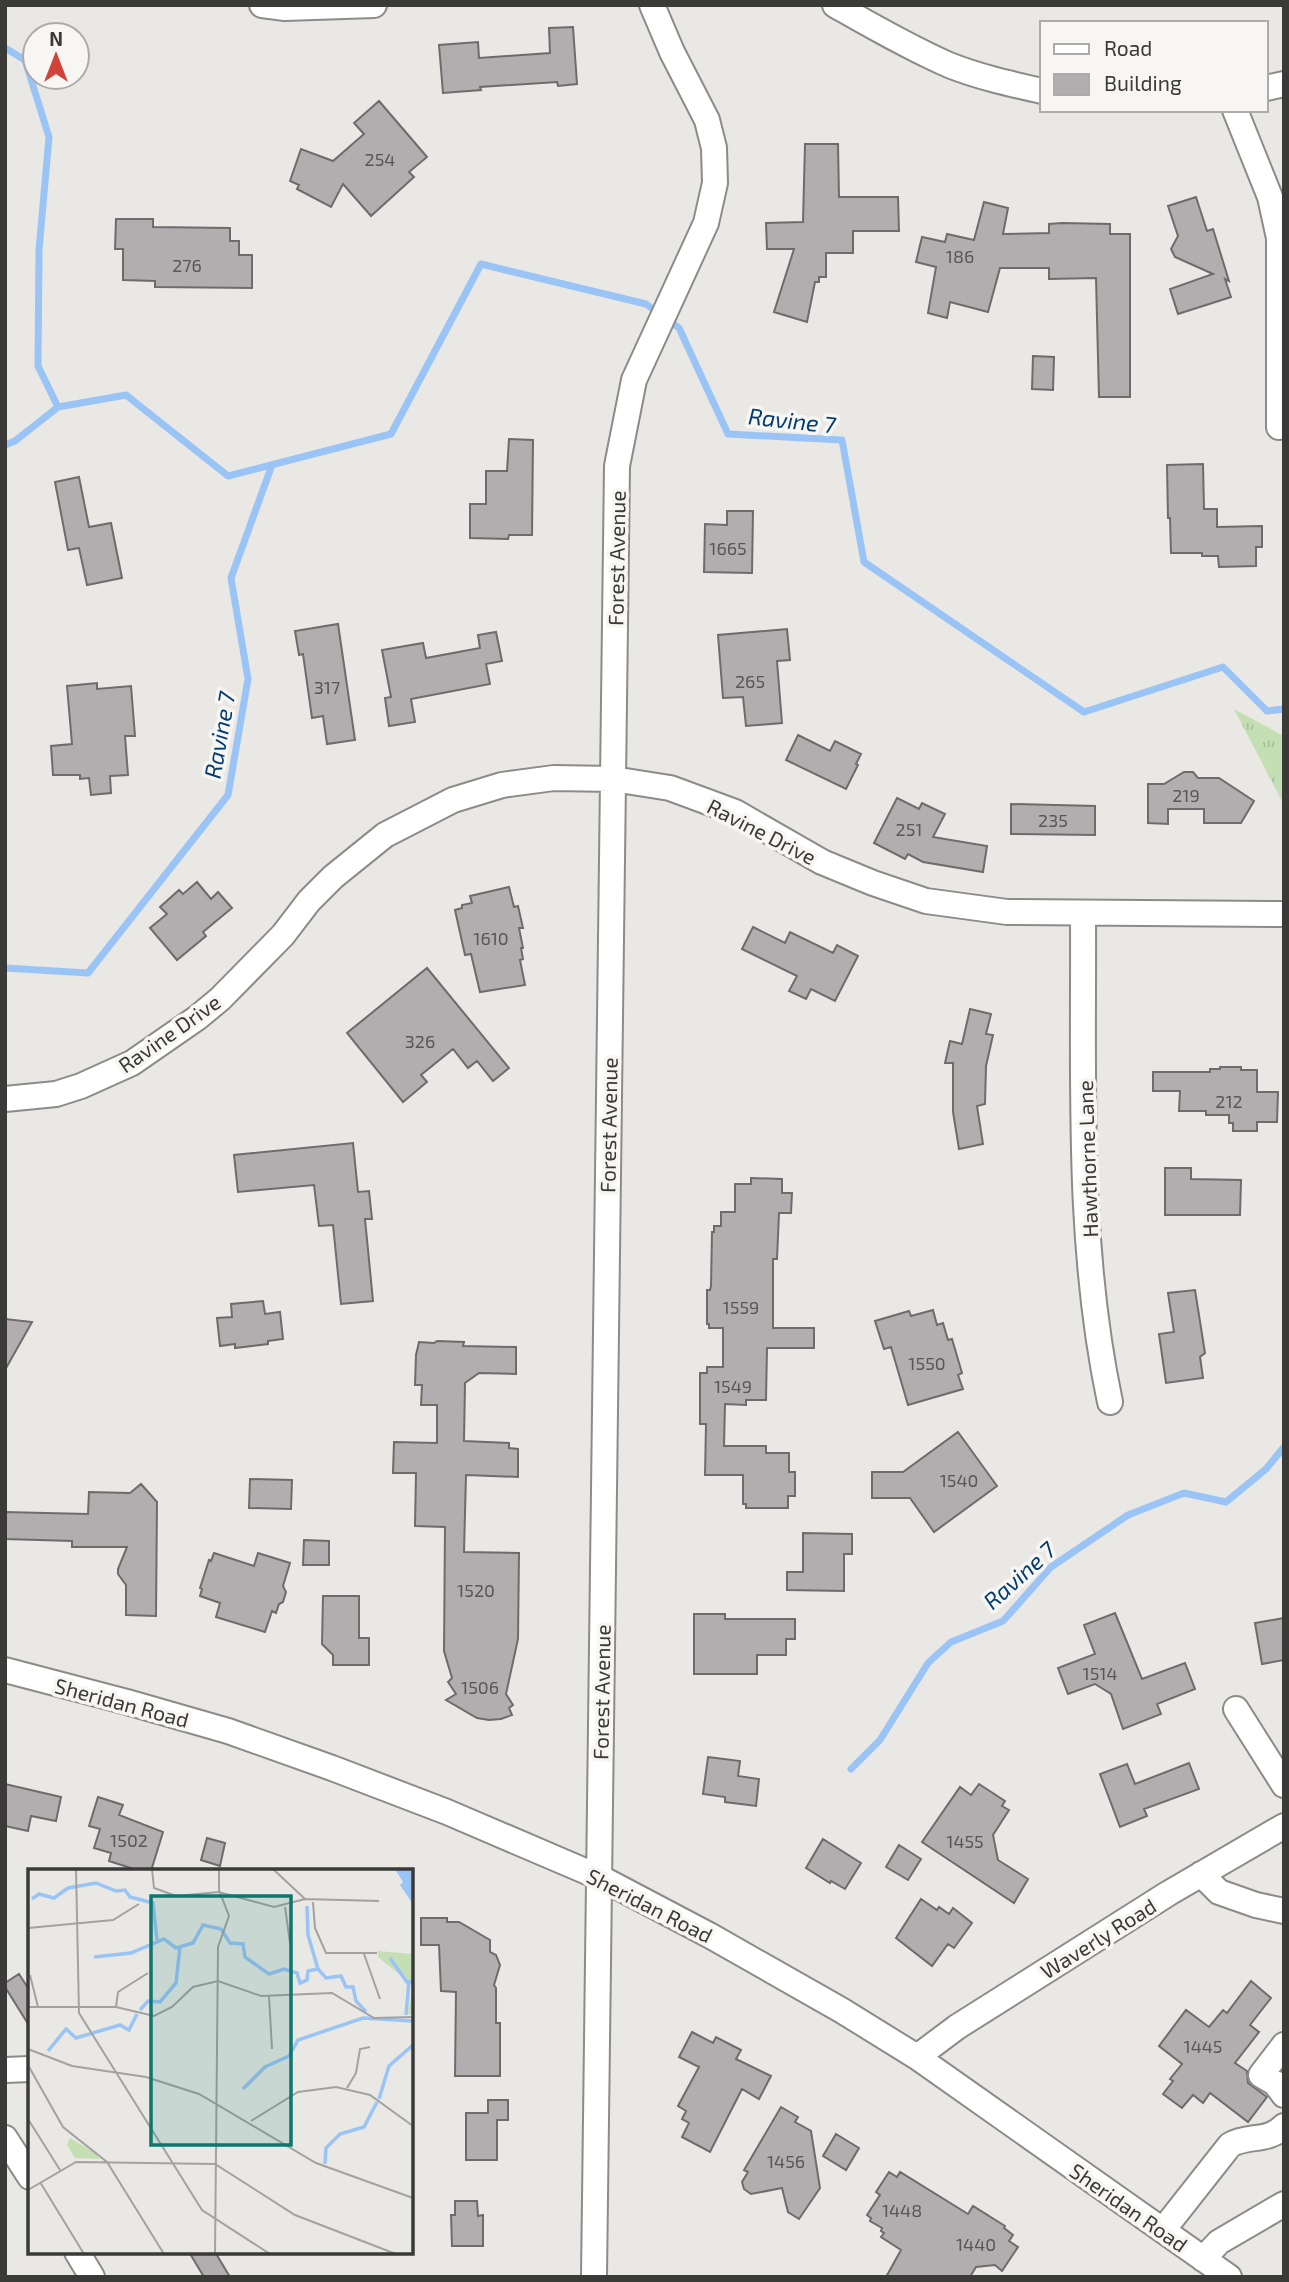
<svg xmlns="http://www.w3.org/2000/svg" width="1289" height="2282" viewBox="0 0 1289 2282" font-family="'Exo 2',sans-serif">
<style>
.park{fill:url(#park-tufts)}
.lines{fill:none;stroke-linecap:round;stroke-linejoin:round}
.stream{stroke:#99c4f5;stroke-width:7}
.building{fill:#b2aeaf;stroke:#6f6b6c;stroke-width:2}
.minor-casing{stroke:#8d8b88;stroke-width:28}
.minor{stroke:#fff;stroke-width:24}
.labels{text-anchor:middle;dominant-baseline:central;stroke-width:7;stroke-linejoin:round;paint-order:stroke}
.number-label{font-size:18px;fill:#585756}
.street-label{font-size:21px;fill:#3a3a38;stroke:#f8f6f3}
.water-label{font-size:23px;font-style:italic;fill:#013d72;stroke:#f8f6f3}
.inset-river{fill:none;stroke:#99c4f5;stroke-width:3.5}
.inset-road{fill:none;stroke:#a4a2a0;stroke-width:2}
.view{fill:#0f766e;fill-opacity:0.15;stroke:#0f766e;stroke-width:3.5}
.inset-edge{fill:none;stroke:#3a3a38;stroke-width:3.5}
</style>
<defs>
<pattern id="park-tufts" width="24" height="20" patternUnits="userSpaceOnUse" patternTransform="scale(1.75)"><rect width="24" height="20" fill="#c4dfb4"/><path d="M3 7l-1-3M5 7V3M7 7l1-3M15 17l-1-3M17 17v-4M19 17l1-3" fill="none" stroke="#a9c09c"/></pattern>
</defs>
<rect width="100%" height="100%" fill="#eae8e5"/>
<path class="park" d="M1234,709L1284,736V805Z"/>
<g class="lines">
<path class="stream" d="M5,48L25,60L49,137L39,250L38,366L58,407
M5,445L15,441L58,407L126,395L228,476L391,434L481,264L646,304L679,328L728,434L842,440L864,562L1084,712L1223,667L1267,711L1284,709
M5,968L88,973L228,795L248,679L231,578L272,465
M851,1769L880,1740L928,1663L951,1642L1003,1621L1051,1567L1128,1515L1184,1493L1226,1502L1266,1469L1284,1447"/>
</g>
<path class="building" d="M573,27L577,84L558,86L557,82L480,87L481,90L443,93L439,45L478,42L479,58L550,53L549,28Z
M379,101L427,157L409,172L414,177L371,216L343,184L331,207L297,189L299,185L290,181L301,149L333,161L364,134L354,123Z
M805,144H838L839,197H898L899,231H853V253H826V277H819V282H815L807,322L774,312L794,249H767L766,223L803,222Z
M1196,197L1207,231L1213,229L1229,281L1225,279L1231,297L1178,314L1170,289L1213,274L1175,257L1171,249L1178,236L1168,206Z
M984,202L1008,208L1003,234L1049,233V224L1062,223L1110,224V234H1130V397H1099L1096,278L1049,279V268H1000L988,312L950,302L947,318L928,313L936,267L916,262L922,237L945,242L947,234L974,240Z
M116,219H153V227L230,228V241H239V255H252V288L155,287V281L123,280V249H115Z
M1033,356L1054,357L1053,390L1032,389Z
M509,439L533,440L532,535H509L508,539L470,538V504H486V471H507Z
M1203,464L1204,509H1217V527L1262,526V547H1256V566L1219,567L1218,556H1202V553H1171L1170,518H1168L1167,465Z
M79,477L89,527L111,523L122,578L87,585L79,548L68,550L55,482Z
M727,511H753L752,573L704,572L705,524L727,525Z
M338,624L355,740L327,744L323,716L312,718L303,654L299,655L295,631Z
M787,629L790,660L777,661L782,723L746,726L743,697L723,698L718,635Z
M496,632L502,661L486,664L490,684L411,699L415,722L389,726L385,698L391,697L382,650L423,643L426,658L480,648L478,635Z
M97,683V689L131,686L135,736H125L128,775L110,776L111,793L91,795L89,778L80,779V775H53L51,746L72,744L67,686Z
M798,735L830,751L835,741L861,754L856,764L858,765L846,789L786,760Z
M1184,772H1193L1198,778H1219L1254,801L1241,823H1204V809H1168V824L1148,823V784H1164Z
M897,798L919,809L922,803L945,814L933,837L987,846L983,872L923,862L908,854L905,859L874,843Z
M1011,804L1095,806V835L1011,834Z
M197,882L211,899L218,892L232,908L203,932L206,936L177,960L150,928L167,914L160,907L179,890L183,894Z
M509,887L514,907L518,906L523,928H519L523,948H521L523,959L520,960L525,985L480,992L471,954L465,955L455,910L462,908V905L472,903L470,896Z
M753,927L785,943L790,932L833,953L837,945L858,956L835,1001L811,989L806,999L789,991L797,976L742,949Z
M427,968L509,1068L493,1081L477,1061L468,1068L453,1049L421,1075L427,1082L403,1102L347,1033Z
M970,1009L991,1014L986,1034L993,1035L986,1066L985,1104L977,1106L983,1144L959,1149L953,1112V1063H945L950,1041L962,1044Z
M1220,1067H1241V1070H1257V1092H1278L1277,1122H1257V1131H1233V1123H1229V1115H1206V1111H1179L1180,1091H1153V1072H1210V1069H1220Z
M353,1143L358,1192L369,1191L372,1219H365L373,1301L341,1304L333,1225L319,1226L314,1185L238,1192L234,1155Z
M1165,1168H1191V1179L1241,1180L1240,1215H1165Z
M751,1178L782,1179V1193H792L791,1213H779L777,1259H773V1328H814V1348H767L766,1400H746V1405L725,1404L724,1446H766V1453H789V1472H795V1496H788V1508H746V1504H743V1475H705L706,1424H700V1373H707V1367H723V1328H709V1324H707V1290H710L711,1286L712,1232H714V1226H721V1212H735V1184H751Z
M1195,1290L1205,1353L1200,1357L1203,1378L1166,1383L1159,1334L1174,1332L1168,1293Z
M263,1301L265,1314L280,1312L283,1339L268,1341V1344L235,1348V1344L220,1346L217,1318L232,1317L231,1304Z
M933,1310L937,1325L943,1323L948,1340L952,1339L962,1373L958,1375L963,1389L908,1405L891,1347L884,1349L875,1321L909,1311L911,1316Z
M5,1319L32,1322L5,1370Z
M437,1341L464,1342L463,1346L516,1347V1374L479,1373L465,1383L464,1441L509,1443V1448L518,1449V1477L466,1475L464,1552L519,1553L518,1639L506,1694L513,1705L509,1708L512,1715L501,1719L489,1720L477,1718L446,1700L456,1694L448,1682L452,1678L444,1651L445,1527L415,1526L416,1473H393L394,1442L437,1443V1405H421L422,1385H415L416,1355L419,1342L434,1343Z
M958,1432L997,1486L934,1532L910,1498H872V1472H903Z
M250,1479L292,1480L291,1509L249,1508Z
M141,1484L157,1502L156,1616L126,1615V1585L118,1574V1569L127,1547H72V1541L5,1539V1512L88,1514L89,1492L130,1493Z
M803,1533L852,1534V1554H844V1591L787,1590V1572H803Z
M304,1540L329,1541V1565H303Z
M214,1553L254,1566L258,1553L290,1563L283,1586L286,1592L283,1602L279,1604L276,1613L272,1611L265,1632L216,1617L220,1603L200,1596L202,1589L200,1588L209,1560L211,1561Z
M323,1596H359V1638H369V1665H333V1655L322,1644Z
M1115,1613L1142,1679L1185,1663L1195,1689L1157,1704L1161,1714L1123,1729L1111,1694L1095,1684L1068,1694L1058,1668L1095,1654L1084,1625Z
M694,1614H725V1619H795V1639H786V1655H757V1674H694Z
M1284,1618V1660L1262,1664L1255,1623Z
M708,1757L740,1761L738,1776L759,1779L756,1806L725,1802V1797L703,1794Z
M1189,1763L1199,1789L1144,1809L1147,1816L1120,1827L1100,1774L1127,1764L1135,1784Z
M5,1784L61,1797L56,1821L31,1816L28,1831L5,1826Z
M979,1784L1005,1801L1002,1806L1009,1810L993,1835L998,1860L1028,1879L1014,1903L922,1842L960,1787L971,1795Z
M98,1797L123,1805L119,1815L163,1832L151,1871H140L109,1861L111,1853L94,1848L100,1829L89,1826Z
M207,1838L225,1843L220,1866L201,1860Z
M823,1839L861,1863L845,1889L831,1881L830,1883L806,1868Z
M899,1845L921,1859L908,1880L886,1867Z
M921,1899L937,1910L939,1907L949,1914L953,1908L972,1923L954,1948L948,1944L932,1966L896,1938Z
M421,1918H447V1922H459L490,1940V1952L496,1955L500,1965L494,1985L496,1988V2023H500V2076H455L456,1992L441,1991L439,1945H421Z
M19,1974L30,1991V2027L5,1987V1983Z
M1251,1981L1271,1998L1250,2025L1259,2032L1235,2063L1247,2071L1248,2083L1267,2097L1248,2122L1210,2093L1203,2103L1193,2095L1182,2108L1163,2094L1173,2081L1170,2079L1182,2064L1159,2046L1186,2010L1209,2027L1223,2010L1227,2013Z
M692,2032L713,2043L716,2037L741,2050L736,2059L771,2076L759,2099L742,2089L710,2152L682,2137L689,2123L682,2119L686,2111L678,2106L699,2067L679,2057Z
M488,2100H508V2120H497V2160H466V2113H488Z
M781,2107L798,2117L795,2122L811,2131L820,2188L799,2219L788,2212L782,2188L751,2194L744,2189L742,2182L748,2172L744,2170Z
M836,2134L859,2148L846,2170L823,2156Z
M889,2172L897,2177L900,2172L968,2214L973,2206L1005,2226L1004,2228L1013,2235L1009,2241L1018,2247L1002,2271L995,2265L976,2267L970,2277H886L901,2250L881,2237L884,2233L881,2231L882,2228L870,2221L871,2218L867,2215L880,2195L876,2192Z
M455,2201H477L478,2216L483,2215V2246H452L451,2215H455Z
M189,2252H215L230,2277H204Z"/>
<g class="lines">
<defs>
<path id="minor" d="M262,5L285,8L374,5
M835,5C872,26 910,48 949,65C979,77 1011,84 1042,91
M1266,88L1284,84
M1235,110L1270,197L1279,238V427
M1083,914C1084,1077 1076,1242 1110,1402
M5,1099L56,1094L81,1086L132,1063L197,1018L220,999L283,935L309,901L333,877L385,835L453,800L502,785L554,778L613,779L670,788L735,812L822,862L873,883L926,901L1007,912L1284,914
M5,1670L127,1702L228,1731L332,1768L447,1812L599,1877L709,1935L841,2010L917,2057L1229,2277
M1236,1709L1284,1785
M1201,1874L1219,1892L1256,1905L1284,1911
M1284,2045L1261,2075L1275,2083L1284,2095
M917,2057L957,2027L1169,1893L1284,1826
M5,2070L30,2069
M5,2138L30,2177
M1163,2230L1230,2145C1249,2134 1267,2143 1284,2126
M77,2252L92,2277
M1203,2259L1219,2242L1284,2204
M594,2277L617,466L634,380L706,223L715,183L714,148L707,120L672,52L652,5"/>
</defs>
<use href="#minor" class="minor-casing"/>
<use href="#minor" class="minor"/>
</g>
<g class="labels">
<g class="number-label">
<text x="380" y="159">254</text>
<text x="960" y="256">186</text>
<text x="187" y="265">276</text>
<text x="728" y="548">1665</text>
<text x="750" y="681">265</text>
<text x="327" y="687">317</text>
<text x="1186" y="795">219</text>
<text x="1053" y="820">235</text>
<text x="909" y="829">251</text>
<text x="491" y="938">1610</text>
<text x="420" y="1041">326</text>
<text x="1229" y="1101">212</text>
<text x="741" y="1307">1559</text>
<text x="927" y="1363">1550</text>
<text x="733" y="1386">1549</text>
<text x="959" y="1480">1540</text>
<text x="476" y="1590">1520</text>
<text x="1100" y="1673">1514</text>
<text x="480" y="1687">1506</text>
<text x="129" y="1840">1502</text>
<text x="965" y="1841">1455</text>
<text x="1203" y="2046">1445</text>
<text x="786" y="2161">1456</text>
<text x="902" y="2210">1448</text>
<text x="976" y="2244">1440</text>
</g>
<g class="street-label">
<text transform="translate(616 558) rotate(-89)">Forest Avenue</text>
<text transform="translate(762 831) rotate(27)">Ravine Drive</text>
<text transform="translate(169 1033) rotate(-35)">Ravine Drive</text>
<text transform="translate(608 1125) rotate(-89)">Forest Avenue</text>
<text transform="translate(1087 1159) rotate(-92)">Hawthorne Lane</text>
<text transform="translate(601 1692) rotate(-89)">Forest Avenue</text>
<text transform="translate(122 1702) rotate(15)">Sheridan Road</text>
<text transform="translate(650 1905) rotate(27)">Sheridan Road</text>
<text transform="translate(1098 1938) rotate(-32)">Waverly Road</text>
<text transform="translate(1129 2207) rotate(35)">Sheridan Road</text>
</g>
<g class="water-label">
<text transform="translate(792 420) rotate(6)">Ravine 7</text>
<text transform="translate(219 735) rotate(-80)">Ravine 7</text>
<text transform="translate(1019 1575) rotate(-42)">Ravine 7</text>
</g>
</g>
<g transform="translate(28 1869)">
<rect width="385" height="385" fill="#eae8e5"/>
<path d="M350,82L385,85V146L380,145L385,116L350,88ZM42,269L67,284L72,290L47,289L39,276Z" fill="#c4dfb4"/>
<path d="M367,0H385V35L372,16L375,13Z" fill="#99c4f5"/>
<path class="inset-river" d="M4,30L11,25L26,29L40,19L68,14L88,22L97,21L102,28L125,34L129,71M279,37L280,66L290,100M66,88L103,84L136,70L148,79L165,74L175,56L193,60L202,74L215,75L217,88L241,105L256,100L269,104L272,114L279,111L280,102L290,100L298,109L313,107L318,118H325L328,132L338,143M362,89L381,116M112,141L120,132L132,133L148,114L152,78M378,146L381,113L385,112M20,182L38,160L48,169L92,156L101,161L109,145M215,220L237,198L261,187L270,171L335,149L385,152M351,230L361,197L385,176M297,295L298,279L312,265L336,258L349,233"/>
<path class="inset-road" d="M48,0L51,144L174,341L242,385M124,0L126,19L148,27L191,23L246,38L277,30L351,32M245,0L277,30M285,33L287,59L298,84H349M257,38L262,74M0,59L85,51L111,35M336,85L352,130M2,106L10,138M241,127L244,180M0,138H88L126,147L144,138L165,118L190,112L233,127L304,124L346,149L385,148M88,138L90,123L120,104M0,180L44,197L118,208L171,225L288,294L385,329M0,196L35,258L79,293L136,385M319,219L328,204L332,180L342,178M0,250L32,301M223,252L270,223L308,218L342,226L385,257M12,313L56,385M0,321L48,293L187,295L267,346L368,385M187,385L190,78L201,47L191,21V0"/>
<path class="view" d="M123,27H263V276H123Z"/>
<rect width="385" height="385" class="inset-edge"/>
</g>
<rect width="1289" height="2282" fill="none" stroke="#3a3a38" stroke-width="14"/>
<rect x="1040" y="21" width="228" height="91" fill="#f8f6f3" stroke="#acaba8" stroke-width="2"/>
<rect x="1054" y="44" width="35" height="10" fill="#ffffff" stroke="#acaba8" stroke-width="2"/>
<text x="1104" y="56" font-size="21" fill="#3a3a38">Road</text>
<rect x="1054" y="74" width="35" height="21" fill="#b2aeaf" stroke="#acaba8" stroke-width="2"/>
<text x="1104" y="91" font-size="21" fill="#3a3a38">Building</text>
<g transform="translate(56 56)"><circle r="33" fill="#f8f6f3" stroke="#acaba8" stroke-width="2"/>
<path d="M0-5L12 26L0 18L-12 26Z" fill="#d0423a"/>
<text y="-10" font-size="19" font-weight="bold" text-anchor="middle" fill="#3a3a38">N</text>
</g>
</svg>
